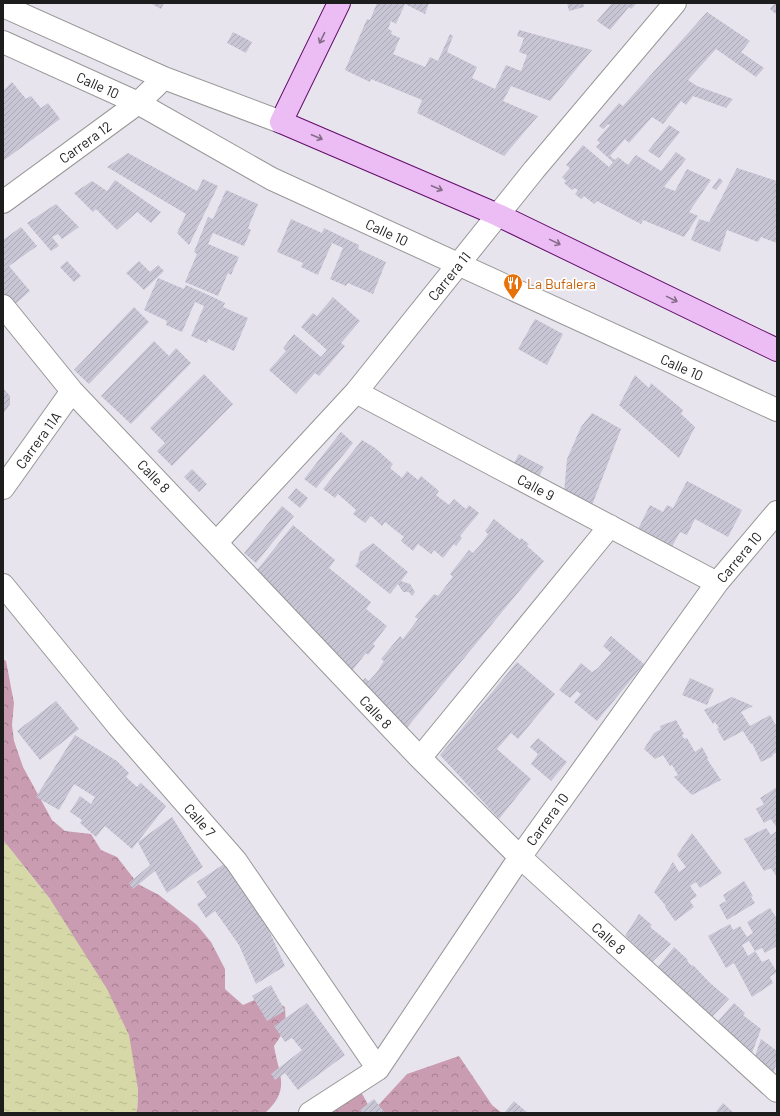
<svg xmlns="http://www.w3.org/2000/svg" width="780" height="1116" viewBox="0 0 780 1116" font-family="Barlow,sans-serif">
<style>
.forest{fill:url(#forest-crowns)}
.water{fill:url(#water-ripples)}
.building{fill:url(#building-hatch)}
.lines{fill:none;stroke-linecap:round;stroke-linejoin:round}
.minor-casing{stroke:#979797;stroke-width:24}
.secondary-casing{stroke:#630e6b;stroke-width:24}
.minor{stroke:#fff;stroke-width:22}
.secondary{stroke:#ecbcf4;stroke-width:22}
.oneway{stroke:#846c88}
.labels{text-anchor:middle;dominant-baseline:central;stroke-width:3.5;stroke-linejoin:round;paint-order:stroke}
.street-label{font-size:14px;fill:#1d1d1d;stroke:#fff}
.food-label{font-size:14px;fill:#c56008;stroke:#fff;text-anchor:start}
</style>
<defs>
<pattern id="forest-crowns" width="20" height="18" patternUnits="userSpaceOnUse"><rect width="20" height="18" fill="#ca9cb2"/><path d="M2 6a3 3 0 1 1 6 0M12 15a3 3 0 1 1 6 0" fill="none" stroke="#a37f90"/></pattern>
<pattern id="water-ripples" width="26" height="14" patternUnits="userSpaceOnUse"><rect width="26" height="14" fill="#d6d8a8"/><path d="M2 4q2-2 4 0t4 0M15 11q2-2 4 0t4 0" fill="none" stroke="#b7b990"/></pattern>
<pattern id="building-hatch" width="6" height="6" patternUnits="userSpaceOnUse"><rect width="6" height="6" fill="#c8c5d4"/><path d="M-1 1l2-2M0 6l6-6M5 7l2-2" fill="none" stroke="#aba9b6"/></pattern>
</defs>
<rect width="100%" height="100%" fill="#e8e4ee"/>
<path class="forest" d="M3,659L6,661L14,703L12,725L14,741L23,767L52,820L65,831L91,834L101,850L117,857L138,884L159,895L197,925L211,942L225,969V989L243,1005L266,995L285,1007L286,1028L274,1046C279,1076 291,1089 265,1113H137L138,1089L50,899L3,840Z
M459,1056L492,1105L502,1113H309L360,1090L372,1112L407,1074Z"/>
<path class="water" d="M3,840L50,899L107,989L129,1035L138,1089L137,1113H3Z"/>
<path class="building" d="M150,3H164L161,9Z
M377,3H429L425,14L405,4L396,24L391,21L388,29L392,31L391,34L400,38L393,54L425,67L430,57L438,61L450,34L453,36L447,52L477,67L472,78L495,89L506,65L521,71L527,55L519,52L524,38L517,36L519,30L592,50L550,101L511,86L503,101L538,116L504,156L417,113L422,100L371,79L370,82L345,70L367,19L370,20Z
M567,3H583L584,7L569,11Z
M612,3H637L631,9L629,7L610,30L597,21Z
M775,3H777V15L770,9Z
M707,12L750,41L741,52L764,68L756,77L716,49L688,80L697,86L733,99L726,108L693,96L686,105L681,101L663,124L652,117L629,143L625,139L610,156L615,160L618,157L628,165L636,155L661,171L676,152L686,159L664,187L675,191L687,169L711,180L689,212L698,216L684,237L643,220L641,224L597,201L594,204L584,196L581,199L575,194L578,190L574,188L572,190L564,183L566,181L562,177L570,168L566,165L583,145L609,167L613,162L596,147L600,143L597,140L610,125L608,124L603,129L599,126L619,103L623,106Z
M233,32L252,42L246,53L227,43Z
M12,82L26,99L31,96L41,108L48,103L60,119L3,161V91Z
M669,125L680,132L659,158L648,151Z
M128,153L197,191L203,179L218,186L189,245L177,233L186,214L107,167Z
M737,168L777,181V243L761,237L758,242L727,230L720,252L691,240L699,219L709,222Z
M719,178L723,181L716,190L712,188Z
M115,180L161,212L151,223L137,212L117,230L96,209L93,212L74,193L92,181L107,191Z
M226,190L258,204L248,228L251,230L244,246L213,233L208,244L239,257L231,275L228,273L218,296L185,282L197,254L194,252L208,217L213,219Z
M56,204L79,227L62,239L58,234L52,237L59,246L51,251L27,223Z
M291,219L322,233L324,228L359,245L358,249L386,262L373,294L348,283L346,286L330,279L343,248L332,243L318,275L301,267L303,263L277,252Z
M21,227L37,246L9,266L30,291L12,307L3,297V240Z
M67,261L81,276L74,282L60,267Z
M139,261L150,272L158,265L164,271L144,290L126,273Z
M158,278L184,289L186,285L215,298L225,303L223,307L248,318L234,351L208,339L207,343L191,336L204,306L195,302L182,332L166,325L167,321L144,310Z
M333,297L360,321L341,343L345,346L319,376L315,373L296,394L269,370L286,351L283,348L294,334L321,357L327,350L301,327L313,313L317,316Z
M134,307L149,322L89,384L74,370Z
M535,319L563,334L547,365L518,349Z
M154,341L169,356L176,348L191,363L131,424L101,396Z
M204,374L233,404L172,466L157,451L165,443L150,428Z
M635,375L649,388L651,383L683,410L681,414L695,427L679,458L619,405Z
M3,388L10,396V404L3,414Z
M592,413L621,429L591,508L564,493L567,459L581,427Z
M341,432L353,443L316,488L304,479Z
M362,440L375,448L393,464L390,468L402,478L407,471L418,480L421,476L439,491L436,495L449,505L454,499L466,509L469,505L479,513L460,536L462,538L456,546L454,544L443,558L434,550L431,554L418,544L413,551L401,541L404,537L385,522L382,526L371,516L365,523L353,514L356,510L338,494L335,498L323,489Z
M519,454L544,467L535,483L510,470Z
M192,469L207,484L199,492L184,477Z
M687,481L742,510L728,537L695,519L687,535L680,532L669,552L635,535L650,505L663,512L667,505L673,508Z
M296,488L308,498L300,508L288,498Z
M282,506L294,516L256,563L244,553Z
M494,519L520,540L521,538L529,544L527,546L544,561L405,730L356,689L365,678L369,681L377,672L384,661L381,659L400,636L403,639L418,619L415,617L434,594L438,596L452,578L453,577L450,574L469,550L473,553L481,544L488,534L485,531Z
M293,525L335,560L329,568L371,602L366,609L387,626L373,644L375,646L368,655L366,653L351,672L291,615L296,609L254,574Z
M373,543L408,572L401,581L410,584L415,592L412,596L409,592H403L398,584L390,594L355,566L358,562L360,552Z
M611,636L644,664L597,721L574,702L581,694L578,692L577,691L570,698L559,690L581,663L592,672L598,668L611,653L603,646Z
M517,662L555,694L518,739L511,733L497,749L531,779L499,819L440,755Z
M690,678L714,689L707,705L682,695Z
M732,697L753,706L741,712L750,726L770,715L777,727V752L772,755L773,756L761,762L752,743L751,744L743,731L724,741L717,729L719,728L715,722L713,724L704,710Z
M56,701L79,729L40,760L17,731Z
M676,720L684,734L682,735L684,739L687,738L695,752L702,747L708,758L707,759L721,780L692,795L674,777L678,775L672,765L670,766L663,755L655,759L644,749L654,733L661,729L660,726Z
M75,735L117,761L129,773L126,777L137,787L141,783L166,806L132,849L105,826L96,837L80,823L82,820L70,812L80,796L91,804L95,797L74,784L59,810L36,797Z
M538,738L567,762L551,781L531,764L538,754L530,747Z
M777,787V828L771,819L764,823L756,809L764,804L760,798Z
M172,817L203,867L167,893L155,871L133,889L129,883L150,865L138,842Z
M766,828L771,835L777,831V877L771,868L764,871L744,839Z
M692,833L722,873L700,888L696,882L690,886L697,896L690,901L694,907L675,921L665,907L666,906L654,892L673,862L679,872L686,867L677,855Z
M227,862L267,926L285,966L256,984L239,945L215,911L206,918L197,904L207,897L197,882Z
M744,881L753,896L751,897L755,903L727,920L719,905L726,901L723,895Z
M770,908L777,919V946L765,953L762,948L755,951L749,941L742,945L748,956L755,951L762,962L769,959L777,972L770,977L773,983L752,997L734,963L726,968L708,936L730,924L733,930L740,926L747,937L753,933L747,922Z
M639,914L652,925L650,927L671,944L647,967L632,952L637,947L625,936Z
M674,947L688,960L687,961L692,966L693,965L710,983L729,999L711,1018L653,973Z
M271,985L285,1011L267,1021L252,996Z
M307,1003L345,1055L298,1090L285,1073L275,1080L271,1074L302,1050L292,1038L285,1042L274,1026Z
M734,1003L745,1013L743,1015L761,1029L749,1061L718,1033L723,1027L718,1021Z
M761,1039L777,1051V1062L772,1078L754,1059Z
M374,1099L385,1113H363L360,1110Z
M514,1101L516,1103L528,1113H504Z
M723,1103L734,1113H715Z"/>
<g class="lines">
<defs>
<path id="minor" d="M3,6L164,78L281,122
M3,42L138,103L272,179L777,410
M3,202L138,103L164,78
M3,306L72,391L420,758L520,857L777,1091
M356,392L717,583
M3,488L72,391
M217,542L356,392L534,170L675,3
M3,585L118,726L236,861L378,1069
M420,758L610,526
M310,1113L378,1069L520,857L717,583L777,512"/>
<path id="secondary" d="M339,3L281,122L498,215L777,350"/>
</defs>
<use href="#minor" class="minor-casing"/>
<use href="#secondary" class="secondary-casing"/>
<use href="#minor" class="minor"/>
<use href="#secondary" class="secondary"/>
</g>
<defs><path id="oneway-shaft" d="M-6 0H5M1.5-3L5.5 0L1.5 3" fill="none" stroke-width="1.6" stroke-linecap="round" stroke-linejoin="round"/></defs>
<g class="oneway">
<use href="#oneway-shaft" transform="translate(322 38) rotate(116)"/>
<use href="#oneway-shaft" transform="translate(317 137) rotate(23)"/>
<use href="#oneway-shaft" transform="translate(437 188) rotate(23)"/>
<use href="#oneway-shaft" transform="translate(555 242) rotate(26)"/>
<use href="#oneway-shaft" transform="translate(672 299) rotate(26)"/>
</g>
<defs>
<symbol id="restaurant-pin" viewBox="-11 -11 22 30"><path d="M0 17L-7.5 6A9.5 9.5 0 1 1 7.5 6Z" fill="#e8710a" stroke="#fff"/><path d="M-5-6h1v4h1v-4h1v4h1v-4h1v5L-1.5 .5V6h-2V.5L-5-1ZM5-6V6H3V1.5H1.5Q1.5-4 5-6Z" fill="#fff"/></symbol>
</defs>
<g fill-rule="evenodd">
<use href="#restaurant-pin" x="502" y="272" width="22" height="30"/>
</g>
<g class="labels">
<g class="street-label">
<text transform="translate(98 85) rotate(24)">Calle 10</text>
<text transform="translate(85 142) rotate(-36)">Carrera 12</text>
<text transform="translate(387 232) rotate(25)">Calle 10</text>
<text transform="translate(449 276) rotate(-51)">Carrera 11</text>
<text transform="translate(682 367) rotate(24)">Calle 10</text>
<text transform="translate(38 440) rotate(-54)">Carrera 11A</text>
<text transform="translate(154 476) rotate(46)">Calle 8</text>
<text transform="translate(536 487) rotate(28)">Calle 9</text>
<text transform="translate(739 557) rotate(-50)">Carrera 10</text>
<text transform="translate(376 712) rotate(47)">Calle 8</text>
<text transform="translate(547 819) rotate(-54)">Carrera 10</text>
<text transform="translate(200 820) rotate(49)">Calle 7</text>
<text transform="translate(609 938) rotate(42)">Calle 8</text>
</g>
<g class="food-label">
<text x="527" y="283">La Bufalera</text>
</g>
</g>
<rect width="780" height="1116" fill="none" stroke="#1d1d1d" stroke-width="8"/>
</svg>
